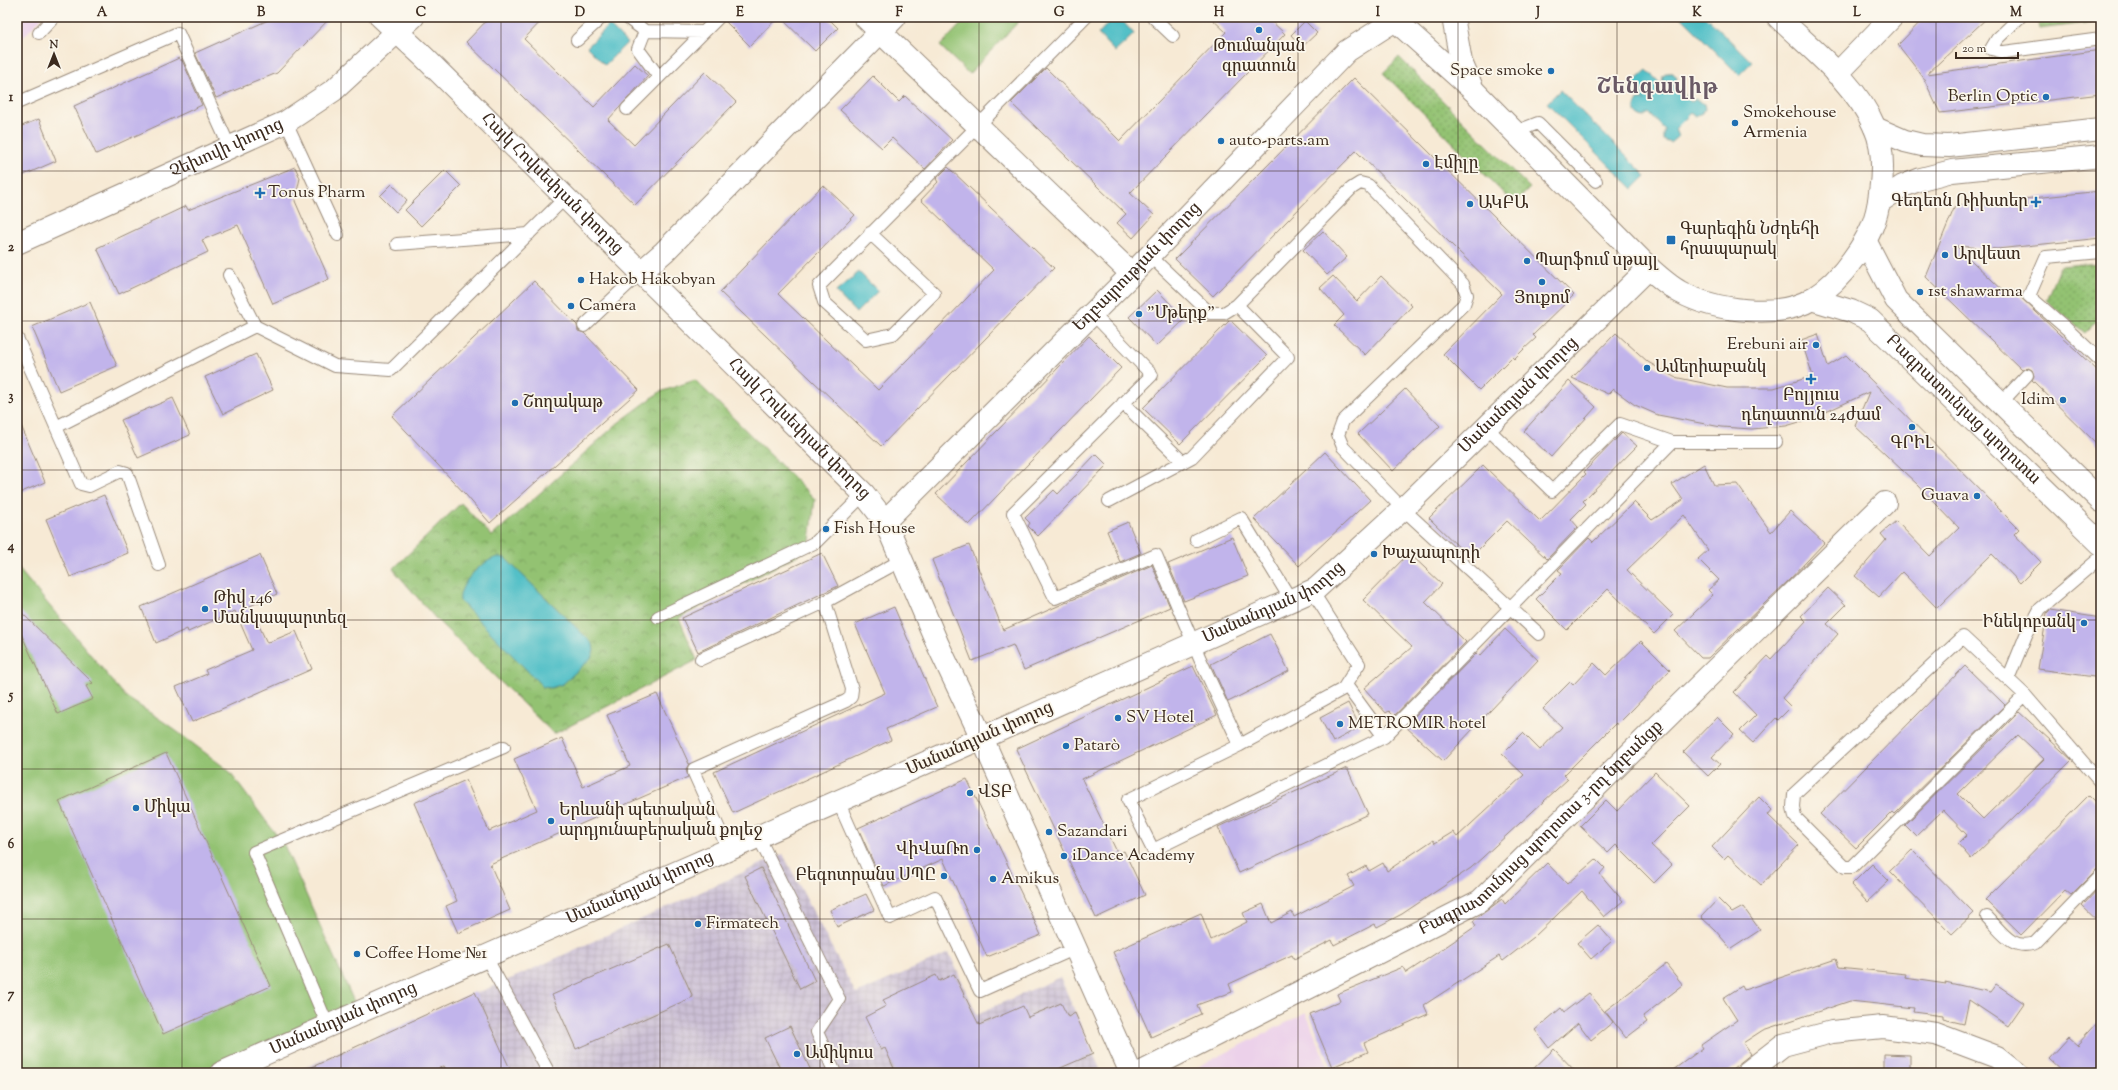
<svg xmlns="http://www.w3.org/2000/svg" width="2118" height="1090" viewBox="0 0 2118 1090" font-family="'Sorts Mill Goudy','Noto Serif Armenian',serif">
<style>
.built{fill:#ecd1ea}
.industrial{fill:url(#industrial-grid)}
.grass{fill:url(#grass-dots);stroke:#677648}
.park{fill:url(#park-crowns);stroke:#677648}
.pitch{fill:#93c272;stroke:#677648}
.water{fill:#52c0c7;stroke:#467572}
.building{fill:#c1b4eb;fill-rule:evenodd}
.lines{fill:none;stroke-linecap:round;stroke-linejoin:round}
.service-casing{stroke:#998a7a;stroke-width:14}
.minor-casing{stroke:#998a7a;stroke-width:24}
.tertiary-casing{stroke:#998a7a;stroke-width:24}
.primary-casing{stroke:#998a7a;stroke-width:24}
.service{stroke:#fff;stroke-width:12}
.minor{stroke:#fff;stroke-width:22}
.tertiary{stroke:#fff;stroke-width:22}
.primary{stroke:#fff;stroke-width:22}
.grid{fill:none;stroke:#3b2a1e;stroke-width:1;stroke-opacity:0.55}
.poi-dot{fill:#1f6fb2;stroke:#fbf7ec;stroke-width:1.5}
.labels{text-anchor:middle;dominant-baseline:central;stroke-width:3.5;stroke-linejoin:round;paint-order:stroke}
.poi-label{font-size:17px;fill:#3b2a1e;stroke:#fbf7ec;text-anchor:start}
.street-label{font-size:17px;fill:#3b2a1e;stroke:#fbf7ec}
.district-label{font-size:21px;font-weight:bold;letter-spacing:1px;fill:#6a5a66;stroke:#fbf7ec}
.neatline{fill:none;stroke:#3b2a1e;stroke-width:1.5}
.grid-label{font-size:13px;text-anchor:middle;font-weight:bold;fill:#3b2a1e}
</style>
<defs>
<pattern id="industrial-grid" width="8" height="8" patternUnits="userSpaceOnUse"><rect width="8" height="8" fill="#cbbfd5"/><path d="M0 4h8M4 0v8" fill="none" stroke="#afa4b6"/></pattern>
<pattern id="grass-dots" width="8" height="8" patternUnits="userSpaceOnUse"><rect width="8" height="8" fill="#93c272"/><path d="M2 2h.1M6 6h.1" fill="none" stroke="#799e5d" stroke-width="1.8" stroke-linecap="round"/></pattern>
<pattern id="park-crowns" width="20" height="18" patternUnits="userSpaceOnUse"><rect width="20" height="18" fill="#93c272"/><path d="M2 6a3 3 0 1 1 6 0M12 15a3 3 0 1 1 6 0" fill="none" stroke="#799e5d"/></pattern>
</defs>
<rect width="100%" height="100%" fill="#fbf7ec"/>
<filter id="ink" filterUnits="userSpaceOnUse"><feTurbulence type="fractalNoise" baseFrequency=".025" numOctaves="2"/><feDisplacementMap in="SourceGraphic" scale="8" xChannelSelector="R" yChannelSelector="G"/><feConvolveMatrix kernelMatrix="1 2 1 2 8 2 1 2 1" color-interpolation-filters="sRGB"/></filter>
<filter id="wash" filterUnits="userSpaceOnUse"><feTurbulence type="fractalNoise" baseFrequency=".012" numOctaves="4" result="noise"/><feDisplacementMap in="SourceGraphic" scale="16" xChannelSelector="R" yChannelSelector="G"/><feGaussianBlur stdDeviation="0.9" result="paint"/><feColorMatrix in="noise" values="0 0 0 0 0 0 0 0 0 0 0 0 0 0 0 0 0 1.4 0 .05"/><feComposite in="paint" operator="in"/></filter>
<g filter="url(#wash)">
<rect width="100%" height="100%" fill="#f7ead5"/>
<path class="built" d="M17,17H42L17,44Z
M1306,1013L1331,1073H1185Z"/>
<path class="industrial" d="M783,854L856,994L949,953L977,1014L1060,977L1100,1069L1092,1073H292L524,973Z"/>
<path class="grass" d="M2037,17H2101V21L2039,29Z
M1399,57L1530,188L1514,204L1383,73Z
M2101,263V291L2097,302L2099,319L2085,333L2046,300L2060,266Z"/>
<path class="park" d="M695,380L815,499L809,549L679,618L697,660L554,734L436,619L393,569L461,503L492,536L618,423L660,392Z"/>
<path class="pitch" d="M968,17H1017L1020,20L969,74L940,46Z
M17,567L126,697L167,724L228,770L284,845L355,1004L200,1073H17Z"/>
<path class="water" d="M1114,17H1119L1134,34L1115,52L1098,34Z
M1681,17H1706L1752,62L1739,75Z
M609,25L627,43L605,65L587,47Z
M1647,70L1662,85L1663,76L1667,73H1673L1677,78L1674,86L1691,102L1696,99L1704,104L1705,109L1702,113L1695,116L1691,113L1675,129L1678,137L1671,143L1663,140V135L1665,130L1649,113L1644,117L1639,116L1635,112V106L1638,100H1645L1630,85Z
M1560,90L1646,176L1633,189L1547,103Z
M859,272L878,291L856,313L836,292Z
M499,557L505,558L593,644L594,651L591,658L563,684L551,688L543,687L460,601C457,585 483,559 499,557Z"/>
<g id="blocks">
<path class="building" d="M275,17H331L277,73L216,98L195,53Z
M490,17H545L524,39L594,107L635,64L648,76L608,120L634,145L705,72L736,102L635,205L466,42Z
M726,17H778L750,46L725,21Z
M780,17H827L838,28L815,51Z
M1210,17H1267L1285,34L1130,193L1154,215L1133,238L1117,223L1126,214L1011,103L1046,68L1120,141L1226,32Z
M1925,17H1988L1927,74L2101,50V94L1940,113L1923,77L1898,45Z
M1305,21L1317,33L1302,47L1291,35Z
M179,58L180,60H182L202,105L96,154L74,106Z
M873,76L899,102L905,96L952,140L925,169L892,138L882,148L840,110Z
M1354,78L1574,295L1533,335L1536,338L1524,349L1514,359L1512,357L1479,390L1443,354L1502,294L1356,151L1213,296L1175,259Z
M39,119L56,161L17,178V128Z
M295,167L300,178L295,201L329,279L273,304L238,225L202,240L208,252L119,294L97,248L186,206L188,210Z
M948,167L1054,268L881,446L720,292L823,185L855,215L778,294L878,390L994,270L921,200L938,182L936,179Z
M445,170L461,186L421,226L405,210Z
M392,184L407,200L396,212L380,196Z
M2101,191V238L1997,249L1956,246L2009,296L2014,291L2101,374V448L2032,380L2034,376L2032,370L2028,368L2022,370L1926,277L1955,206Z
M1323,231L1347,257L1327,275L1303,250Z
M1333,276L1357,301L1381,276L1412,306L1365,355L1334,325L1344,315L1320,288Z
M534,281L577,325L578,331L584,333L639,390L490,523L466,495L392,416Z
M1157,290L1185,319L1157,346L1129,317Z
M90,302L117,366L59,391L32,327Z
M1230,320L1267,356L1180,444L1143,408Z
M1616,333L1648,362L1674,377L1727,388H1774L1813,376L1801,340L1818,334L1828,366L1846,355L2019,529L2014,534L2041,562L2020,583L1992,554L1937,608L1902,572L1879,597L1855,576L1886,540L1881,534L1896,521L1930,556L1959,528L1918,485L1855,426L1869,392L1813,418L1786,426L1752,429L1721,427L1658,415L1635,405L1613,389L1608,394L1572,378Z
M1089,336L1121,368L969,525L936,494Z
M256,354L273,390L223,414L205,377Z
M1569,381L1596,407L1551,457L1524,431Z
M1405,389L1440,426L1393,471L1358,434Z
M173,398L190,435L138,458L121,420Z
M17,416L45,482L17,494Z
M1622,433L1637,446L1583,501L1586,504L1571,519L1578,527L1547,559L1507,521L1470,558L1429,518L1483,465L1540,521L1586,474L1584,472Z
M1325,452L1370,500L1299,566L1254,519Z
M1096,454L1107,465L1038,536L1028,526L1030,523L1025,518L1054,490L1058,494Z
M1704,464L1714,485L1737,484L1771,532L1790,511L1824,543L1790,579L1708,658H1701L1675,631L1713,595L1708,590L1719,580L1698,559L1708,550L1684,515L1627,570L1673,615L1654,634L1608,589L1567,630L1536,599L1562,573L1558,570L1589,538L1593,542L1634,502L1652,520L1683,500L1672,484Z
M104,495L128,553L70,577L46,519Z
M1128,522L1141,553L1120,562L1107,531Z
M1232,537L1248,576L1184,601L1168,564Z
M969,545L1003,630L1152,565L1170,607L1024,670L1013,645L972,661L932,560Z
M822,553L838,586L698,652L682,618Z
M1409,553L1442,584L1425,602L1466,642L1394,716L1389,711L1386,713L1364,688L1412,647L1363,600Z
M260,555L277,594L250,606L267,643L296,631L312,669L192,722L176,687L207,674L205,670L252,650L235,611L188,632L187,629L156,643L141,607Z
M1828,588L1846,605L1827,624L1838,634L1782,698L1791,707L1778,720L1776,718L1753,743L1740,731L1756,715L1734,692L1768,656L1771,659L1806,621L1801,616Z
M894,607L937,707L886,729L891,740L733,813L714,772L885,693L855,624Z
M17,608L93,683L86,686L93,699L58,714L17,625Z
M2050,610L2101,618V678L2038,669L2047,613Z
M1505,629L1538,660L1443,761L1405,726L1477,653L1480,656Z
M1270,634L1289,671L1228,702L1211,664Z
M1641,641L1670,670L1634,708L1617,725L1616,723L1564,775L1568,779L1471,868L1402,914L1377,927L1375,924L1334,945L1332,940L1294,959L1292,955L1229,984L1232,992L1197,1005L1201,1014L1151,1037L1113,952L1201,913L1211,940L1247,922L1243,913L1263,904L1271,923L1292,912L1294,917L1354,886L1348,876L1366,866L1369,871L1383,863L1387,871L1433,840L1435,843L1453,832L1457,837L1524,775L1502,754L1523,733L1540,750L1562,727L1543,709L1570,682L1573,685L1594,663L1606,675Z
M1193,666L1217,715L1082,779L1118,854L1124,851L1145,895L1096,918L1016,749Z
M1965,666L2005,705L1894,814L1892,812L1856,848L1820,814Z
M657,694L689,764L686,769L688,777L490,864L510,910L458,933L446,906L457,901L414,803L466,780L489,831L537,810L514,759L562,738L583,787L630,766L607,715Z
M1348,703L1360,727L1333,742L1320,718Z
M2019,712L2072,760L1971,859L1958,844L1967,835L1943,810L1916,836L1905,825ZM2018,735L2044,759L1983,819L1958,794Z
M1717,717L1734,734L1712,757L1720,764L1708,776L1683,752Z
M166,753L271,986L163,1034L59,801Z
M1347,768L1368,814L1239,873L1218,827Z
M1655,772L1690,806L1651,845L1672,865L1654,883L1616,845L1608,853L1580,826L1606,800L1617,811Z
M967,779L1041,935L987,957L943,859L884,886L858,828Z
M2089,795L2101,807V868L2096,870L2071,895L2065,890L2021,935L1985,900Z
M1759,797L1772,810L1768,815L1799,845L1761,885L1728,855L1724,859L1712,847Z
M1912,850L1974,913L1952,934L1890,871Z
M1596,859L1605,868L1600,874L1623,901L1604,917L1582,891L1534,937L1503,961L1499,956L1424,1005L1428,1014L1364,1043L1368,1052L1332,1067L1310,1014L1340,1001L1337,994L1403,967L1406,973L1441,950L1476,926L1473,921L1502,899L1505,904L1547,863L1567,884Z
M1872,864L1889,881L1867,902L1851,885Z
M761,868L815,981L800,989L745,876Z
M2101,886V924L2082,906Z
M866,894L874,910L837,927L830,910Z
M1718,899L1732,913L1743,907L1760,930L1731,949L1715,930L1701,917Z
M1598,925L1612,941L1591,959L1577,943Z
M669,944L693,997L576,1049L552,995Z
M1836,959L1839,967L1906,974L1905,978L1946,984L1945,982L1990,992L1996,984L2024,1003L2008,1026L1969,1000L1964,1024L1943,1019V1016L1913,1012L1914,1008L1850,1001L1763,1030L1743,1043L1751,1054L1727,1073H1669L1703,1048L1701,1045L1737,1020L1723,998L1742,986L1744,990Z
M1666,964L1683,985L1643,1016L1647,1022L1626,1038L1605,1011Z
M954,974L979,1025L1023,1006L1028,1017L1061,1003L1068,1017L1075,1013L1093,1054L1049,1073H896L885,1048L881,1050L865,1017L886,1006L883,1000L936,975L939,981Z
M475,992L512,1073H448L444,1066L428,1073H299Z
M1589,993L1613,1022L1591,1040L1578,1023L1549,1048L1535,1030L1561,1008L1564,1012Z
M2101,1019V1062L2091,1073H2065L2050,1059L2069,1038L2077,1045Z
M790,1026L812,1073H782L765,1038Z
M1554,1049L1577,1073H1529Z
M1884,1054L1910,1055V1073H1884Z"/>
</g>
</g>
<g filter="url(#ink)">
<use href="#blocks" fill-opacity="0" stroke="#998a7a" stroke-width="1"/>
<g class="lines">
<defs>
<path id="service" d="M626,17L645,31L703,32
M1153,17L1173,36
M2020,17L1997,39L1991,49L2004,52L2101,39
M645,31L638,49L659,77
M39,33L54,17
M577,40L602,17
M17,103L178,33L230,148
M627,109L719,17
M286,122L338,235
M1515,132L1538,123L1596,181
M870,233L934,293L893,334L866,340L824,302L819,286L1086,17
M397,244L529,234
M2101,252L2046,257L2029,296L2067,329L2101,361
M1149,255L1210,313H1224L1237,305L1352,188L1360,183L1368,185L1463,284L1467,295L1464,304L1343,421L1338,435L1343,447L1403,509L1539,634
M229,275L255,326L335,366L391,370L565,198
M1091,312L1152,375L1013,513L1055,598L1156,555L1200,659L1240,745L1128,800L1153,850L1384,737L1672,442H1776
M584,326L640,273
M17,338L81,484L89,486L120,471L127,473L159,565
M1123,403L1183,462
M2001,403L2027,375
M56,427L255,326
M1486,427L1552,491L1620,424L1672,442
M1109,501L1192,457L1288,357L1237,305
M1196,540L1241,518L1291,600
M658,617L816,542L864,494
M701,659L825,602L902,560
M2008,679L2026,635L2040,609L2101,557
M1346,685L1384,737
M2025,695L1852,867H1845L1795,817L1793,807L1794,794L1963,637L2025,695L2101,783
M1240,745L1343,689L1359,664L1312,591
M838,801L890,918L935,897L980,991L1076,948
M758,836L839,999L817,1032L835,1073
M728,849L694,773V769L846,701L851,697L852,689L825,602
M1987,917C2002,932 2012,951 2035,943L2101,875
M486,957L549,1073
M328,1026L254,852L504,747"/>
<g id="minor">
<path d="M865,17L1132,274"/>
<path d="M640,273L664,252L895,17"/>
<path id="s1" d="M221,1073L982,738"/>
<path id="s2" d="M1140,1073L1480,901L1885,503"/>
<path d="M1747,1073L1783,1045L1832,1032L1883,1027L1936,1034L1997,1057L2017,1073"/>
</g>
<g id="tertiary">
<path id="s3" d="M381,17L424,57L864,494L885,521L938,645L982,738L1131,1073"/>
<path d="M1396,21L1473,90"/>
<path d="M1837,74L1892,17"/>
<path id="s4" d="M17,243L286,122L334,90L413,17"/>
<path id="s5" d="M885,521L1132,274L1347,51L1400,17"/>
<path id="s6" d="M982,738L1316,589L1403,509L1649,268"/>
</g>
<g id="primary">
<path d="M1453,17L1461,62L1473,90L1649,268C1659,277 1669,286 1680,292C1713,310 1778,320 1812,299C1828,289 1842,275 1853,259C1869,237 1877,221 1880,193C1883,172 1884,148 1875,128C1856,83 1812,50 1778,17"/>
<path d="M1875,128L1905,141L1922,145L1949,146L2101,129"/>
<path d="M1879,202L1903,186L1921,179L1952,171L2101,156"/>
<path d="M1866,242L1896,300L2101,501"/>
<path id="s7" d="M1811,299L1851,311L1870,320L2101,544"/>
</g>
</defs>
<use href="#service" class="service-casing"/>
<use href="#minor" class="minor-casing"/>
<use href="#tertiary" class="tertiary-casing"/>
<use href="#primary" class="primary-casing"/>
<use href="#service" class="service"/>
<use href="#minor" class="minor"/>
<use href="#tertiary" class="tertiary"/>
<use href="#primary" class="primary"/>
</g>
</g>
<path class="grid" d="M182,17V1073M341,17V1073M501,17V1073M660,17V1073M820,17V1073M979,17V1073M1139,17V1073M1298,17V1073M1458,17V1073M1617,17V1073M1777,17V1073M1936,17V1073M17,171H2101M17,321H2101M17,470H2101M17,620H2101M17,769H2101M17,919H2101"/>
<g class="poi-dot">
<circle cx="1259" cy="30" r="4"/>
<circle cx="1551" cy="71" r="4"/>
<circle cx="2046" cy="97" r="4"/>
<circle cx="1735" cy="123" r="4"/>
<circle cx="1221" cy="141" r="4"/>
<circle cx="1426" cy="164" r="4"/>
<path d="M258 187h4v4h4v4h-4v4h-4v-4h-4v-4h4z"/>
<path d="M2034 196h4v4h4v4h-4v4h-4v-4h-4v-4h4z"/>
<circle cx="1470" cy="204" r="4"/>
<rect x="1666" y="235" width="10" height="10" rx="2"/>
<circle cx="1945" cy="255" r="4"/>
<circle cx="1527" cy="261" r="4"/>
<circle cx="581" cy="280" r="4"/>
<circle cx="1542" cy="282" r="4"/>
<circle cx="1920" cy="292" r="4"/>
<circle cx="571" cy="306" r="4"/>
<circle cx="1139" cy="314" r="4"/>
<circle cx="1816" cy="345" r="4"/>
<circle cx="1647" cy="368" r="4"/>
<path d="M1809 373h4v4h4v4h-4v4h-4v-4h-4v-4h4z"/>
<circle cx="2063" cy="400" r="4"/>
<circle cx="515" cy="403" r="4"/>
<circle cx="1912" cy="427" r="4"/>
<circle cx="1977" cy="496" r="4"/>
<circle cx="826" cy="529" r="4"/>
<circle cx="1374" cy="554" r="4"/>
<circle cx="205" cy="609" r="4"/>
<circle cx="2084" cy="623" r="4"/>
<circle cx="1118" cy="718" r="4"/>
<circle cx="1340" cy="724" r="4"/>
<circle cx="1066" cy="746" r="4"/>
<circle cx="970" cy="793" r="4"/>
<circle cx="136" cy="808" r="4"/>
<circle cx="551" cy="821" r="4"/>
<circle cx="1049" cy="832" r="4"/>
<circle cx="977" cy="850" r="4"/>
<circle cx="1064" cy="856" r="4"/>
<circle cx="944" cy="876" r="4"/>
<circle cx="993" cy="879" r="4"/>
<circle cx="698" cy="924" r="4"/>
<circle cx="357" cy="954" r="4"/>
<circle cx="797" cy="1054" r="4"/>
</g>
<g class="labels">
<g class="poi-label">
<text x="1259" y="47" text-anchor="middle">Թումանյան<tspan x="1259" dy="20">գրատուն</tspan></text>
<text x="1543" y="71" text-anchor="end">Space smoke</text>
<text x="2038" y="97" text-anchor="end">Berlin Optic</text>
<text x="1743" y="113">Smokehouse<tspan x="1743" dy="20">Armenia</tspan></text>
<text x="1229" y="141">auto-parts.am</text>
<text x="1434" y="164">Էմիլը</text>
<text x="268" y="193">Tonus Pharm</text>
<text x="2028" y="202" text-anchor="end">Գեդեոն Ռիխտեր</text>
<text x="1478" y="204">ԱԿԲԱ</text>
<text x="1680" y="230">Գարեգին Նժդեհի<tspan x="1680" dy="20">հրապարակ</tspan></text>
<text x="1953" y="255">Արվեստ</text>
<text x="1535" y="261">Պարֆում սթայլ</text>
<text x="589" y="280">Hakob Hakobyan</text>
<text x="1928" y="292">1st shawarma</text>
<text x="1542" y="299" text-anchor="middle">Յուքոմ</text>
<text x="579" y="306">Camera</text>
<text x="1147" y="314">"Մթերք"</text>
<text x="1808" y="345" text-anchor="end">Erebuni air</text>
<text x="1655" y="368">Ամերիաբանկ</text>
<text x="1811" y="396" text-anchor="middle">Բոլյուս<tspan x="1811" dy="20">դեղատուն 24ժամ</tspan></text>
<text x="2055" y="400" text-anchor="end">Idim</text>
<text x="523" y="403">Շողակաթ</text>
<text x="1912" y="444" text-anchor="middle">ԳՐԻԼ</text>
<text x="1969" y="496" text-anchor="end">Guava</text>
<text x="834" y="529">Fish House</text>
<text x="1382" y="554">Խաչապուրի</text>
<text x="213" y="599">Թիվ 146<tspan x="213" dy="20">Մանկապարտեզ</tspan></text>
<text x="2076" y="623" text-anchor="end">Ինեկոբանկ</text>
<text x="1126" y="718">SV Hotel</text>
<text x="1348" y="724">METROMIR hotel</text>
<text x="1074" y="746">Patarò</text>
<text x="978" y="793">ՎՏԲ</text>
<text x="144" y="808">Միկա</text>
<text x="559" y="811">Երևանի պետական<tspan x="559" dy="20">արդյունաբերական քոլեջ</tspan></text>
<text x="1057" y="832">Sazandari</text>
<text x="969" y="850" text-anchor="end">ՎիՎաՌո</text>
<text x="1072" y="856">iDance Academy</text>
<text x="936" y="876" text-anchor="end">Բեգոտրանս ՍՊԸ</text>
<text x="1001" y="879">Amikus</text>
<text x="706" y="924">Firmatech</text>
<text x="365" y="954">Coffee Home №1</text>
<text x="805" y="1054">Ամիկուս</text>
</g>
<g class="street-label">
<text stroke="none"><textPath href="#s4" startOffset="230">Չեխովի փողոց</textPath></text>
<text stroke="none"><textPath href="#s3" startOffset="239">Հայկ Հովսեփյան փողոց</textPath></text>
<text stroke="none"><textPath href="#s5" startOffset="358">Եղբայրության փողոց</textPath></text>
<text stroke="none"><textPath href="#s6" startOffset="646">Մանանդյան փողոց</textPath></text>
<text stroke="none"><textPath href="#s7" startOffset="192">Բագրատունյաց պողոտա</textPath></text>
<text stroke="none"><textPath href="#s3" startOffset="587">Հայկ Հովսեփյան փողոց</textPath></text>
<text stroke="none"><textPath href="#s6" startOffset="322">Մանանդյան փողոց</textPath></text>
<text transform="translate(980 739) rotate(-24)">Մանանդյան փողոց</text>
<text stroke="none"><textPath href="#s2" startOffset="474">Բագրատունյաց պողոտա 3-րդ նրբանցք</textPath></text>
<text stroke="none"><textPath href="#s1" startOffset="458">Մանանդյան փողոց</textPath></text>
<text stroke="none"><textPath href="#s1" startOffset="134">Մանանդյան փողոց</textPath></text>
</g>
<g class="district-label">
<text x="1658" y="88">Շենգավիթ</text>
</g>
</g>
<rect width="2118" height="1090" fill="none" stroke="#fbf7ec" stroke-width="44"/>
<g transform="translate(54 54)" stroke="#fbf7ec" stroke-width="3" paint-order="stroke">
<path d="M0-3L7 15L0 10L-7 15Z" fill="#3b2a1e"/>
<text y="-6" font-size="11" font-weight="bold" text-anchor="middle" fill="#3b2a1e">N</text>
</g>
<path d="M1956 52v6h62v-6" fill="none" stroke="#3b2a1e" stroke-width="2"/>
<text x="1962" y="52" font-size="12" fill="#3b2a1e" stroke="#fbf7ec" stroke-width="3" paint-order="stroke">20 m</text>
<rect x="22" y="22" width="2074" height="1046" class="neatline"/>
<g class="grid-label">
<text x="102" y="16">A</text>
<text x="261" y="16">B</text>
<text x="421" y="16">C</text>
<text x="580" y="16">D</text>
<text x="740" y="16">E</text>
<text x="899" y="16">F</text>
<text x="1059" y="16">G</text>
<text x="1219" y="16">H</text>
<text x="1378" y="16">I</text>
<text x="1538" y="16">J</text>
<text x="1697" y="16">K</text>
<text x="1857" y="16">L</text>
<text x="2016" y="16">M</text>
<text x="11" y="101">1</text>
<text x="11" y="251">2</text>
<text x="11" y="400">3</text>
<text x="11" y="550">4</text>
<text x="11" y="699">5</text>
<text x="11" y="848">6</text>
<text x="11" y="998">7</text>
</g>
</svg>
